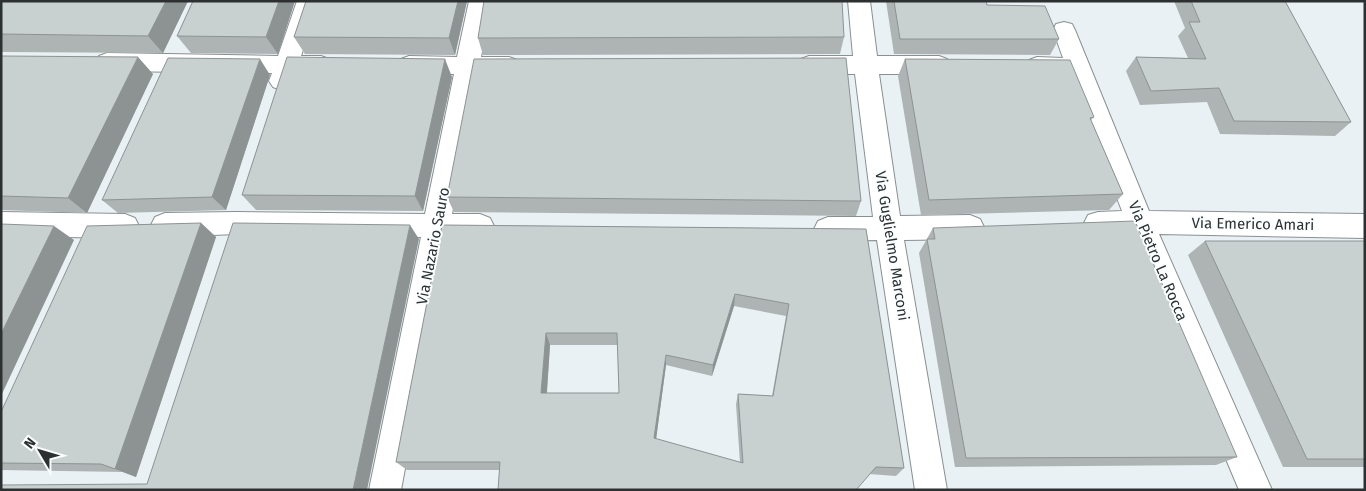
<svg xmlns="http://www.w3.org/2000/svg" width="1366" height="491" viewBox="0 0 1366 491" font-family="'Fira Sans',sans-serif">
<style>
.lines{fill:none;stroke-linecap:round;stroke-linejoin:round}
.minor-casing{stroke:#899092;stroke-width:2}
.minor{fill:#fff;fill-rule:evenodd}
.wall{fill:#adb4b3;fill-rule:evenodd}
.shaded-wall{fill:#8d9292}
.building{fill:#c9d1d0;stroke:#8d9292;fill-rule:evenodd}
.labels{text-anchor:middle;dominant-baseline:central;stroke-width:4;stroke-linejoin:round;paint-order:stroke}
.street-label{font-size:15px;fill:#2d3031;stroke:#fbfeff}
</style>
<rect width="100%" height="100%" fill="#eaf1f4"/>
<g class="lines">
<defs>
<path id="minor" d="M297,1H319L301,56H321L329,59L333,65L329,71L321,74L295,73L289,87L281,90L273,87L269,81L272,73L107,71L99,68L95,62L99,56L107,53L278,56Z
M469,1H491L481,57H509L517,60L521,66L517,72L509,75H478L452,214H480L490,218L494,226L490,234L480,238L448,237L401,490H369L421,237L236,234L165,237L155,233L151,225L155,217L165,213L236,212L425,214L454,74H409L401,71L397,65L401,59L409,56L457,57Z
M848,1H870L877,56H939L947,59L951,65L947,71L939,74H879L900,216L970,215L980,219L984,227L980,235L970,239L904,240L947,490H915L877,240L828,241L818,237L814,229L818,221L828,217H873L855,74H809L801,71L797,65L801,59L809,56H853Z
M1064,22L1072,24L1075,30L1149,211L1365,214V238L1159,234L1272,490H1239L1131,234H1098L1088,231L1084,223L1088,215L1098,212L1122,211L1070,76L1037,75L1029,72L1025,66L1029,60L1037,57L1063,58L1053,30L1056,24Z
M1,212L125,214L135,218L139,226L135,234L125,238L1,236Z"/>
</defs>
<use href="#minor" class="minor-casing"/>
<use href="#minor" class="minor"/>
</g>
<path class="wall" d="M1,1H188L163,53L1,52Z
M193,1H295L278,54L191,53L177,36Z
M306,1H467L455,55L305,54L294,37Z
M886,1H986L987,5L1059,39L1050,55L894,54Z
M1174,1H1285L1351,122L1335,136L1220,134L1207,102L1140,105L1126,71L1136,57L1188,58L1178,36L1185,28Z
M844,37L840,54L483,55L478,38Z
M1,56L153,74L87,213L1,210Z
M905,59L1094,117L1091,120L1123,194L1109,210L921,215L898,76Z
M270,75L226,210L118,213L102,200Z
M452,77L423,211L256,210L242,195Z
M447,197L861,201L856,216L454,212Z
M201,223L216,237L136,477L123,472L1,470V412Z
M442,225L866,229L904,468L896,476L869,474L500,470H407L396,462ZM734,306L786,316L772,396L738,394L736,404L740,463L656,439L666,365L712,376ZM550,345H618L619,393H547Z
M933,228L1237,457L1216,465L955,467L919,253Z
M1205,241H1365V467H1283L1188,255Z"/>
<path class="shaded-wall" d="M166,1H188L163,53L148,36Z
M279,1H295L278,54L266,37Z
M458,1H467L455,55L449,38Z
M138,57L153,74L87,213L68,198Z
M260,59L270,75L226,210L212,197Z
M445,59L452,77L423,211L415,196Z
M201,223L216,237L136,477L115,469Z
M410,225L419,239L367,490H353Z
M54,226L74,240L1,396V334Z
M735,294L734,306L712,376L713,365Z
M546,333L550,345L546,403L541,393Z
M666,355V365L655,447L654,438Z"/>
<path class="building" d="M1,1H166L148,36L1,34Z
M193,1H279L266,37L177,36Z
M306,1H458L449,38L294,37Z
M484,1H842L844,37L478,38Z
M894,1H986L987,5L1045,6L1059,39H900Z
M1191,1H1285L1351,122L1234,121L1219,88L1151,91L1136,57L1206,59L1189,22H1200Z
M1,56L138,57L68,198L1,196Z
M287,57L445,59L415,196L242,195Z
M168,58L260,59L212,197L102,200Z
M846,58L861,201L447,197L474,59Z
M905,59L1070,60L1094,117L1090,118L1123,194L929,200Z
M1135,221L1237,457L966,458L927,239H935L933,228Z
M201,223L115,469L101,464L1,463V412L87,226Z
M233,223L410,225L353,490H1V485L147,484Z
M1,224L54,226L1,334Z
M442,225L866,229L904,468L876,467L856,490H498L500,462H396ZM735,294L789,304L773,396L738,394L743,463L654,438L666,355L713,365ZM546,333H617L619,393H541Z
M1205,241H1365V459H1307Z"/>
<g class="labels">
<g class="street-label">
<text transform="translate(1253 224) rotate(1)">Via Emerico Amari</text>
<text transform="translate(433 246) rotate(-79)">Via Nazario Sauro</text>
<text transform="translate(892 246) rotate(81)">Via Guglielmo Marconi</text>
<text transform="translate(1158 261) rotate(67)">Via Pietro La Rocca</text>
</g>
</g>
<rect width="1366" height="491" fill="none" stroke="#2d3031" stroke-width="5"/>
<g transform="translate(40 451) rotate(308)" stroke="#fbfeff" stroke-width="4" paint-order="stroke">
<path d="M0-4L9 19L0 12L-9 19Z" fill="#2d3031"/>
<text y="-8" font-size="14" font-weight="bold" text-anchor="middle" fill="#2d3031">N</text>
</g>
</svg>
